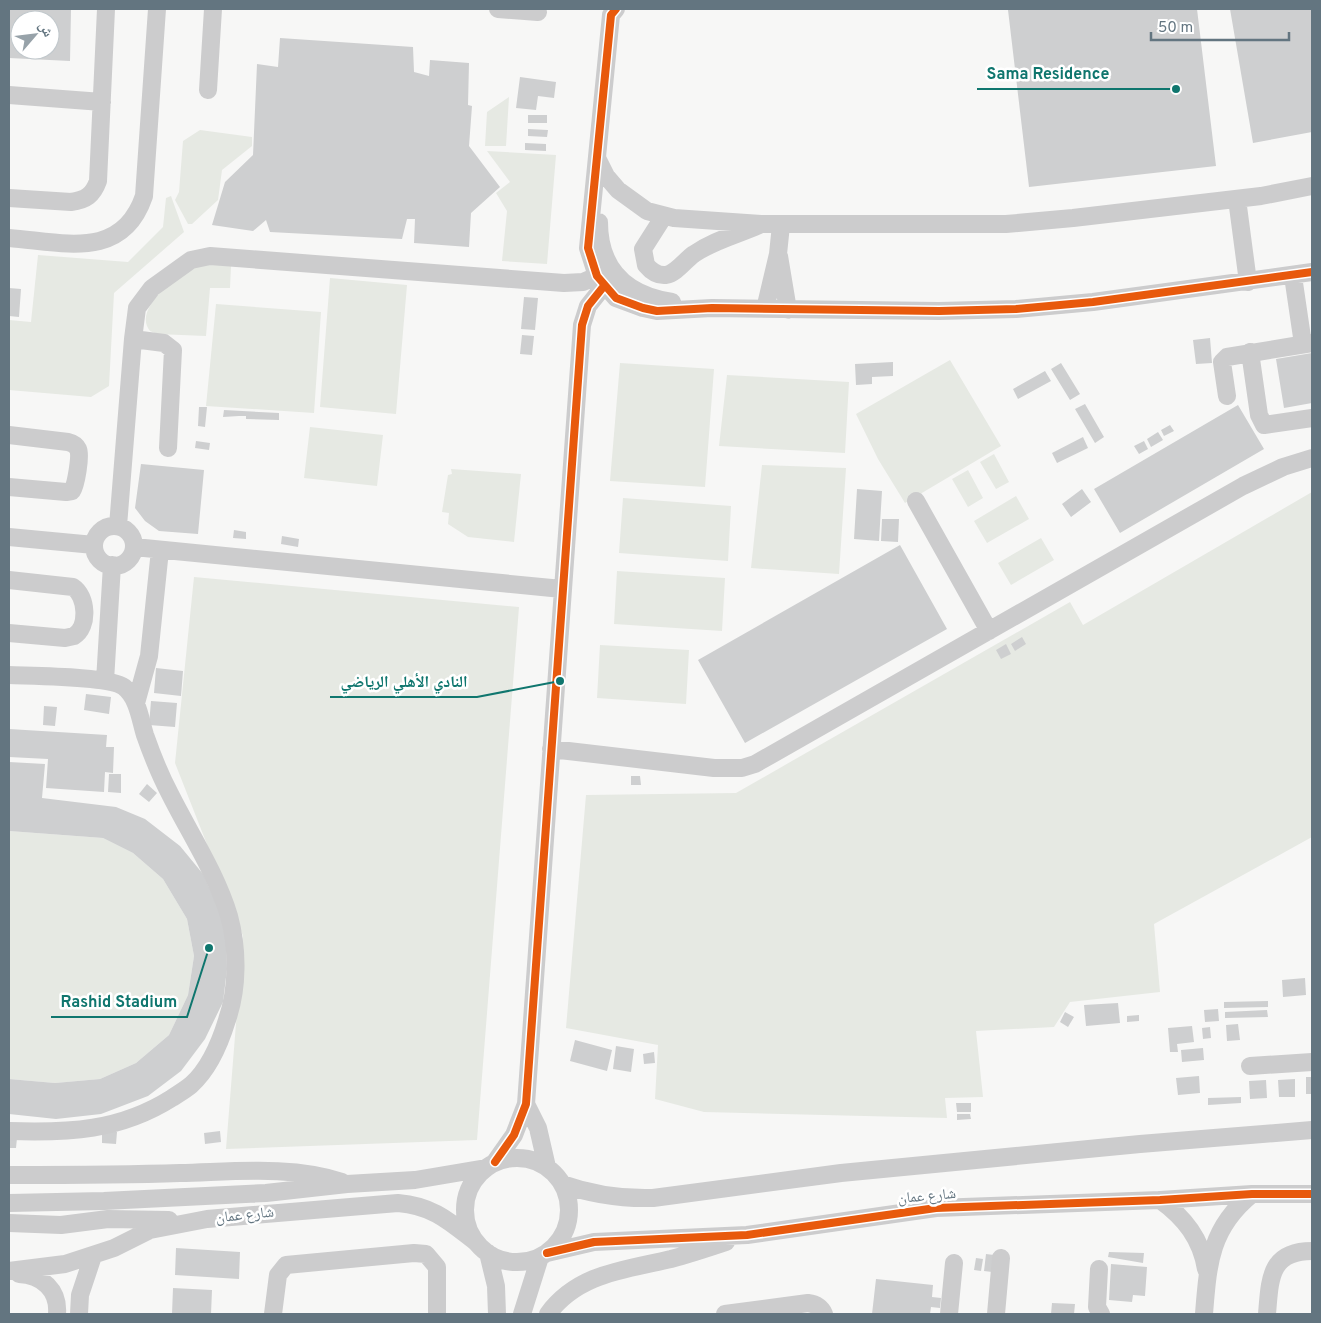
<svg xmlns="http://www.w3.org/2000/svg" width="1321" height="1323" viewBox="0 0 1321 1323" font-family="Overpass,'Noto Naskh Arabic',sans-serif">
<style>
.green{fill:#e6e9e3}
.building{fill:#cecfd0;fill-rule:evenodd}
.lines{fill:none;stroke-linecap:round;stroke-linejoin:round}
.minor{stroke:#cccccd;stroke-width:18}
.cycleway-casing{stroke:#fff;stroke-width:11}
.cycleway{stroke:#e8590c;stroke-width:8}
.labels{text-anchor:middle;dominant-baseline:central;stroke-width:5;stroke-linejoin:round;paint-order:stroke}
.street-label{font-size:15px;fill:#637580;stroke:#fff}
.leader{fill:none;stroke:#0f766e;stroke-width:2}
.callout-dot{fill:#0f766e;stroke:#fff;stroke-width:2}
.callout-label{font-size:16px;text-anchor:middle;font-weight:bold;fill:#0f766e;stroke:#fff;stroke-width:5;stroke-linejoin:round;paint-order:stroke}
</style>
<rect width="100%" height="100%" fill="#f7f7f6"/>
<path class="green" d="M509,97L506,146H485L487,112Z
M200,130L252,137V146L222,170L218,200L192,224H188L175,200L179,192L183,141Z
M487,151L556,155L547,264L502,261L507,211L496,193L510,182Z
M171,196L184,232L114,293L109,386L91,397L9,390V320L31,322L38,255L128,262L163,227L166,198Z
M211,264L231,266L230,288H210L206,336L157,334L150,331C132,310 177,274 195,267C200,265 206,265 211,264Z
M330,278L407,285L396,414L320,407Z
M216,304L321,312L314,413L206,406Z
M950,360L1001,446L905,503L878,459L856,414Z
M620,363L714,369L705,487L610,481Z
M727,375L849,382L845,453L719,446Z
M310,427L383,435L377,486L304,478Z
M994,454L1009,482L996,489L980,462Z
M762,465L846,468L839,574L751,568Z
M451,469L521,474L514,542L468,537L448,524L449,513L442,512L448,475L452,474Z
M968,470L983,498L968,507L952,479Z
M1312,492V837L1154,924L1160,992L1070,1002L1054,1027L976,1031L983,1097L945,1098L947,1118L704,1112L655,1099L658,1045L566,1028L586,795L736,793L1070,602L1083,625Z
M1016,496L1029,519L987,543L974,521Z
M623,498L731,506L728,561L619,553Z
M1041,538L1054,560L1011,585L998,563Z
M617,571L725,578L722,631L614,624Z
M194,577L519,607L477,1140L226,1149L243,936L175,763Z
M600,645L689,650L686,704L597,698Z
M9,831L103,838L133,853L163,879L187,919L194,956L188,995L169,1035L136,1063L100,1079L55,1083L9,1079Z"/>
<path class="building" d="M9,9H71L70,61L9,58ZM20,20H50V50H20Z
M1019,9H1197L1216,166L1029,187L1008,10Z
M1230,9H1312V132L1253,143Z
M280,38L413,47L414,72L429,76L430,60L469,63L468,105L472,106L469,146L500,187L471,213L469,247L414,243L415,219H407L402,239L270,232L266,220L253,231L212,225L225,182L253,155L257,64L278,67Z
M520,77L556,82L554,98L538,96L536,110L516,108Z
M528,115H547V123H528Z
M528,129L548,130L547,137L528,136Z
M525,143L546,144V151L525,150Z
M9,288L21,289L19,317L9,316Z
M524,297L538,298L535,330L521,329Z
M522,335L534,336L532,355L520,354Z
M1210,338L1212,363L1196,364L1193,340Z
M1312,353V403L1284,408L1276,359Z
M893,362V376L872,377V384L856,385L855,364Z
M1061,363L1080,394L1070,400L1051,369Z
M1045,371L1051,381L1018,399L1013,389Z
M1085,404L1104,437L1095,443L1075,409Z
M1238,405L1264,449L1120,533L1094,489Z
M199,407H207L205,427L198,426Z
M224,410L279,413V420L246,419V416H239L223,417Z
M1170,425L1174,431L1164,436L1161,430Z
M1158,432L1163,440L1151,447L1147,439Z
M1083,437L1088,448L1057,463L1052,453Z
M196,441L210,443L209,450L195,448Z
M1144,441L1148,449L1139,454L1134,446Z
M141,464L204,470L198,534L159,531L145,521L135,508Z
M857,489L882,491L879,541L854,539Z
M1082,489L1091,502L1071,517L1062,504Z
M882,519H899L898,542L881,541Z
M234,530L246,532V539L233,538Z
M282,536L299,539L298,547L281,544Z
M900,545L947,629L745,743L698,660Z
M1022,637L1026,644L1015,651L1011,644Z
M1006,644L1011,654L1001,659L996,650Z
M156,668L183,671L181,696L154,693Z
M86,694L111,697L109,714L84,710Z
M151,701L177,703L175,727L149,725Z
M44,706L57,707L55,726L43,725Z
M9,729L107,735L106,747H114L113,773L105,772L104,792L46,788L48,759L9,757Z
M9,762L45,764L42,798L116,807L145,819L180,846L203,874L219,909L226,940L227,969L223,1002L205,1039L181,1071L148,1096L101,1114L56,1119L9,1114V1079L55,1083L100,1079L136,1063L169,1035L188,995L194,956L187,919L163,879L133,853L103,838L9,831Z
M109,774H121V793L108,792Z
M631,776H640L641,785H631Z
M147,784L157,793L149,802L139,794Z
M1305,978L1306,995L1283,997L1282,980Z
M1268,1001V1007L1224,1008V1002Z
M1118,1003L1120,1023L1086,1026L1084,1005Z
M1218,1009L1219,1021L1205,1022L1204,1010Z
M1267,1010L1268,1017L1225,1018V1012Z
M1065,1012L1074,1017L1068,1027L1060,1022Z
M1139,1015V1021L1127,1022V1016Z
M1238,1024L1240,1040L1227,1041L1226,1025Z
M1192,1026L1194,1042L1177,1044L1178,1052H1170L1168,1028Z
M1210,1027L1211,1038L1203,1039L1202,1028Z
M575,1040L612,1050L607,1071L570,1061Z
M616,1046L634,1049L631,1072L613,1069Z
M1203,1048L1204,1060L1182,1062L1181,1050Z
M654,1052L655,1063L644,1064L643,1054Z
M1199,1076L1200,1093L1178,1095L1176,1078Z
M1306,1077H1312V1094H1306Z
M1295,1079V1097H1279L1278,1080Z
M1266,1080L1267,1098L1250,1099L1249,1081Z
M1241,1097V1103L1208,1105V1098Z
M956,1103H971V1112H957Z
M957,1114H970L971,1119L957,1120Z
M102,1131L117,1132L116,1144L102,1143Z
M220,1131L221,1142L205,1144L204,1133Z
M9,1138H17L16,1148H9Z
M176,1248L240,1252L239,1279L175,1275Z
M1109,1252L1144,1253L1143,1263L1108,1257Z
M986,1254L994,1255L992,1272L984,1271Z
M976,1258L983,1259L981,1271L974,1270Z
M1111,1264L1147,1267L1145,1296L1133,1295L1132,1302L1109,1300Z
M876,1279L933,1285L932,1297L941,1298L940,1308L931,1307L930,1314H872Z
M173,1288L212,1290L211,1314H172Z
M1052,1303L1075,1304L1074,1314H1051Z"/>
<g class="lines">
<path class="minor" d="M498,9L538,12
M616,9L611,15L588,248L597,276L616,298L643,308L657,311L712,308L939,311L1016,309L1093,302L1312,272
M208,90L213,9
M9,95L102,102
M598,160L606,176L618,190L647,211L674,218L761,224H1006L1073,218L1261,196L1312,186
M9,198L71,202C86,200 93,195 98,181L106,9
M1237,199L1248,282
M664,216L643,249L646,265C651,271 657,276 666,275C677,273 685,260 694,254C714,240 737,235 759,225
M599,222C599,270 626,295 672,302
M9,238C63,242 122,261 144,196L157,9
M779,256L788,310
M1293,276L1303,344
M765,309L778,254L781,225
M133,339L164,343L173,350L168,448
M1250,352L1259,415L1264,425L1312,418
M1227,396L1222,362L1227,357L1312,343
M9,435L68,442C72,443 76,445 78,449C81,456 76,485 72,491L66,492L9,487
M916,501L989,631
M118,526L133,339L137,308L152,288L191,260L210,256L564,283L583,282L597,276
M94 546a20 20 0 1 1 40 0a20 20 0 1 1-40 0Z
M9,537L94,545
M134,547L562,589
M9,580L73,587C87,596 89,627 74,636L65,638L9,633
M9,675C31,676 110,676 124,687C138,698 140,719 145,735C152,755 160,775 170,794C190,834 216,873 229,916C238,949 238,988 227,1020C220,1043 209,1069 191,1085C185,1090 178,1094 172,1098C120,1131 68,1133 9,1131
M105,681L112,565
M136,703L149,656L160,550
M551,749L714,768H742L755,764L1243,486L1283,467L1312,458
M1250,1066L1312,1062
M526,1104L538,1128L547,1167
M465 1210a52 52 0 1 1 104 0a52 52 0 1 1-104 0Z
M495,1162L514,1135L526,1104L582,325L588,306L604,286
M9,1175C66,1175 123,1175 180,1173C231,1172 293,1165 342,1182
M562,1184C593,1195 620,1199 653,1198L841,1173L1140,1144L1312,1130
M1160,1200C1185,1218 1201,1239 1206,1269
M9,1203L104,1201L266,1193L347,1184L415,1180L486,1168
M9,1223L61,1225L108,1219L169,1220
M488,1253L496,1286L497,1314
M547,1253L594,1242L747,1235L936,1208L1160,1200L1252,1194H1312
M1099,1269L1097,1307L1101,1314
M9,1271L65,1264L114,1248L150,1230L207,1219L398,1203C434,1206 450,1222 477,1243
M19,1274C42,1275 59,1290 57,1314
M79,1314L80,1295L93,1256
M273,1314L278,1275L286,1265L414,1253L426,1254L437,1267V1314
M522,1314L540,1257
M548,1314C578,1273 625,1270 671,1259C690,1254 708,1248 726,1242
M725,1314L808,1303C816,1304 821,1307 824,1314
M949,1314L954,1263
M996,1314L1001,1258
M1204,1314C1208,1264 1210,1228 1252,1194
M1267,1314C1270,1280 1269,1251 1312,1251"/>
<defs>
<path id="cycleway" d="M616,9L611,15L588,248L597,276L616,298L643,308L657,311L712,308L939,311L1016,309L1093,302L1312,272
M495,1162L514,1135L526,1104L582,325L588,306L604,286
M547,1253L594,1242L747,1235L936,1208L1160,1200L1252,1194H1312"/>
</defs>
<use href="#cycleway" class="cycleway-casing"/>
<use href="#cycleway" class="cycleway"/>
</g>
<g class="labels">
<g class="street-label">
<text transform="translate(927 1197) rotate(-5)">شارع عمان</text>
<text transform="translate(245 1216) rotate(-6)">شارع عمان</text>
</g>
</g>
<path class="leader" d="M1176 89L1120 89H977M560 681L477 697H330M209 948L187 1017H51"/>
<g class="callout-dot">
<circle cx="1176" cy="89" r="5"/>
<circle cx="560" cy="681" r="5"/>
<circle cx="209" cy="948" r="5"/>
</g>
<g class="callout-label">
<text x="1048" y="79">Sama Residence</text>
<text x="404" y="687">النادي الأهلي الرياضي</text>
<text x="119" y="1007">Rashid Stadium</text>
</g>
<rect width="1321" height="1323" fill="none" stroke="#637580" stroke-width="20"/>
<g transform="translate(35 35) rotate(62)"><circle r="24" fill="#ffffff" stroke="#c1c8cc"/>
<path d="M0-4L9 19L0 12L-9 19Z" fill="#97a2a9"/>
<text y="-8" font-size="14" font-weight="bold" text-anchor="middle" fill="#637580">ش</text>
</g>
<path d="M1151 32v8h138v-8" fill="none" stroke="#637580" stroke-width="2.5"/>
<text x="1158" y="32" font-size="15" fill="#637580" stroke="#ffffff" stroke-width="4" paint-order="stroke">50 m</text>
</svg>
